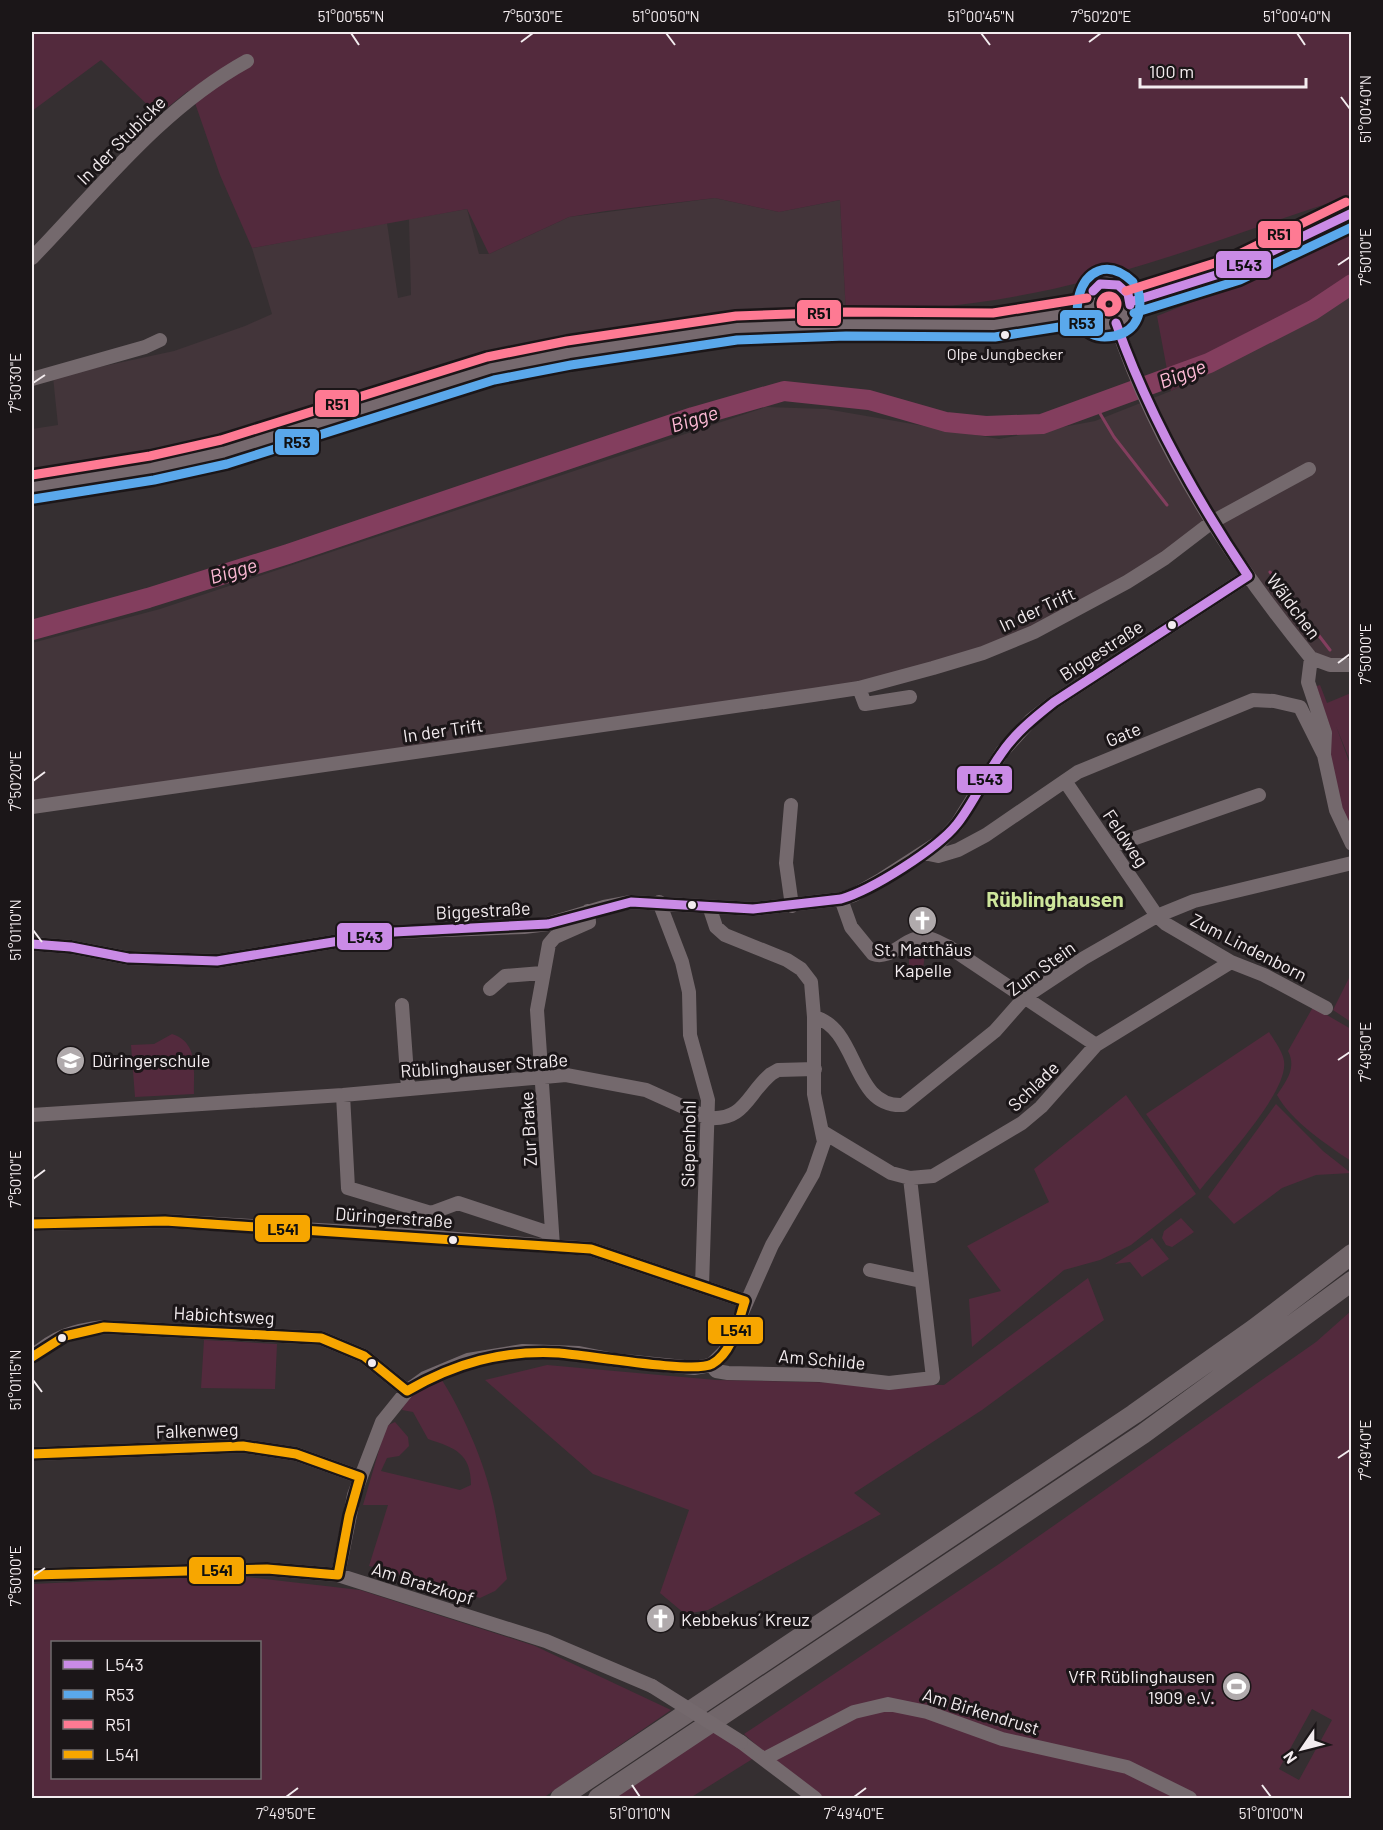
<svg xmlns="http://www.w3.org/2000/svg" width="1383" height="1830" viewBox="0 0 1383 1830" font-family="Barlow,sans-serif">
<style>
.built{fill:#43353a}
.green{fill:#532a3d;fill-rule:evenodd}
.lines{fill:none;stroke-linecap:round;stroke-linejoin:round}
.stream{stroke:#833e5e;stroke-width:3}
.river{stroke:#833e5e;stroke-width:20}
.minor{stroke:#74696d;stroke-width:14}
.major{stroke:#76696e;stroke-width:16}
.highway{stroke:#71666a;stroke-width:20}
.minor-bridge{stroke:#74696d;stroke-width:14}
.bus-1-casing{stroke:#1b1618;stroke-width:14}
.bus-2-casing{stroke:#1b1618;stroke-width:14}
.bus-3-casing{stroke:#1b1618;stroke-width:14}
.bus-4-casing{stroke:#1b1618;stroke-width:14}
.bus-1{stroke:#ca8be6;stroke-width:9}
.bus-2{stroke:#5aa8eb;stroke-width:9}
.bus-3{stroke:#fe7a93;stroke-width:9}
.bus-4{stroke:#f7a600;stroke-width:9}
.ticks{fill:none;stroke:#f3ecef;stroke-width:2}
.bus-dot{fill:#f3ecef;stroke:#1b1618;stroke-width:2}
.labels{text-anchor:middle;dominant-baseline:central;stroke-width:6;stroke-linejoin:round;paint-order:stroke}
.bus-label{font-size:16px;fill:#f3ecef;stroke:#1b1618}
.street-label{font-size:18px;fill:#f3ecef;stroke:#1b1618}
.poi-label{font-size:18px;fill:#f3ecef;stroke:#1b1618;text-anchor:start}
.water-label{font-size:20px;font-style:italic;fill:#febbd6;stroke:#1b1618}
.quarter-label{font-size:21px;font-weight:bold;fill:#cee69b;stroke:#1b1618}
.line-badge{stroke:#1b1618;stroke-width:2}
.pale-badge-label{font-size:16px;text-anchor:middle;font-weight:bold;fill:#111}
.neatline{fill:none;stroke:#f3ecef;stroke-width:2}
.ticks-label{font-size:15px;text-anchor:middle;fill:#f3ecef}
</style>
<rect width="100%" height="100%" fill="#352f31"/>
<path class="built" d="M715,198L779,212L840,200L846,314L793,312L633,328L513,351L443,369L296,419L227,439L162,454L32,474V429L58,425L53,377L174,351L245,326L272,314L252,248L387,223L398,298L411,295L409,219L467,209L479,254H489L569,217Z
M1351,293V665L1319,663L1212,523L1034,632L859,688L32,807V643L160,609L766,407L826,409L999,439L1095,421L1171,391L1307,323Z"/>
<path class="green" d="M32,32H1351V208L1344,198C1248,229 1151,267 1053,289C984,304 916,311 846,314L840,200L779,212L715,198L606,211L569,217L489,254L467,209L252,248L220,175L195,103L188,91L158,115L101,60L32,111Z
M1351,228V293L1307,323L1171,391L1157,316C1224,290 1289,264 1351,228Z
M1320,685L1327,703L1351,693V763L1336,726L1351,767V837L1337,811L1311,688Z
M926,944L923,970L909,969V950L914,945Z
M1351,974V1022L1333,1010Z
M1313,1007L1351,1029V1161C1326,1144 1292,1122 1277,1095C1286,1081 1297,1068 1288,1051Z
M1269,1032C1274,1040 1283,1052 1284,1061C1289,1092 1220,1165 1200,1190L1146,1114Z
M172,1034C200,1043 193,1072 194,1094L135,1097L131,1045L154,1044Z
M1126,1095L1196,1194L1131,1245L1100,1260L1064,1270L972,1347L969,1299L1001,1291L967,1246L1049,1202L1034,1169Z
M1276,1104L1323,1151L1351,1173L1316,1175L1282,1188L1234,1224L1208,1197Z
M1181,1218L1194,1232L1172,1247L1166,1245L1162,1238L1164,1231Z
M1152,1238L1169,1259L1142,1277L1130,1262L1115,1264Z
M1088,1278L1104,1320L982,1410L854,1493L881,1514L708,1610L685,1614L660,1593L689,1510L593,1474L485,1380L547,1365L716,1380L944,1385Z
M1351,1311V1798H824L772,1759L889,1702L765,1753L744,1734L999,1564L1316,1342ZM1312,1709L1332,1720L1299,1780L1279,1769Z
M204,1340L277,1344L275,1389L201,1388Z
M438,1374C462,1410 485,1463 494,1506C499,1530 502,1555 507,1579L495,1591L480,1598L369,1566L388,1505H363L386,1426L395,1422L408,1437L409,1446L399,1456L387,1458L381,1471L460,1490L471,1485C471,1453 455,1448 428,1439L413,1412L402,1410L407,1395Z
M230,1575L360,1590L535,1646L671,1710L543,1798H32V1584ZM52,1642H260V1778H52Z
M715,1731L754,1758L690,1798H612Z"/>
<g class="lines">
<path class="stream" d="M1095,405L1114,437L1167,505
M1270,572L1330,650"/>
<path class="river" d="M32,630L148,598L288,554L693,417L784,391L869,400L946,422L986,426L1042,424L1209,363L1313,310L1352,284"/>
<path class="minor" d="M32,258C100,188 160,109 247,61
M1116,323C1157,446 1229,558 1311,658L1330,665H1352
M32,379L145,347L160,340
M1311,658L1308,682L1325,733L1324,755L1336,810L1352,844
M859,688L865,704L910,697
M1065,781L1157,916L1166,924L1231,962L1264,975L1326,1008
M791,805L786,863L792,906
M32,807L813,695L859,688L933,668L983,653L1034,632L1127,582L1165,558L1212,522L1309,469
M1110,847L1259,795
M924,853L938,856L958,850L986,835L1078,772L1253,700L1274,701L1300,707L1324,755
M841,899L851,927L873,954C892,961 907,934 927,938C934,939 942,944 949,947L1096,1045
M659,902L682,962L689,992L690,1035L708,1100L702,1286
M32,944L71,947L128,958L217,961L394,932L524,927L548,924L604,907L631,902L753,909L841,899L854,895L882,879L941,841L957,824L1002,752L1031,720L1054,702L1248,576
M490,989L505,976L542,973
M402,1005L408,1088
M814,1017C859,1028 851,1108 903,1105L995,1031L1025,997L1084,958L1157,916L1194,901L1352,863
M343,1095L348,1188L431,1213L458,1203L552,1234
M32,1115L343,1095L566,1075L646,1090L708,1118C745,1121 747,1094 771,1074L778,1070L815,1069
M823,1132L891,1173L910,1178L933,1176L1022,1123L1041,1107L1096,1045L1231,962
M32,1224L165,1221L405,1235L591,1249L745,1301
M553,1246L537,1010L549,944L555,937L589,922L588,911
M870,1270L921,1281
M32,1357C53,1337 75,1330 104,1327L321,1338L364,1356L407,1391
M711,1365L716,1371L728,1373L820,1375L889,1383L933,1378L910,1178
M32,1454L243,1446L296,1454L360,1477
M32,1575L267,1569L338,1575L546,1641L652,1686
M338,1575L354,1495L382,1422L407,1391L425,1378L468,1360L523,1351L579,1353L614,1360L694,1368L711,1365L725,1351L772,1245L813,1174L824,1142L814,1094V1017L811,982L801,969L787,960L725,935L716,927L710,909
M741,1742L815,1798
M764,1759L854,1712L888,1704L927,1712L1002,1739L1127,1767L1190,1798"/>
<path class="major" d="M1088 303a21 21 0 1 1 42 0a21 21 0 1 1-42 0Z
M1130,302L1235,269L1290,245L1352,213
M32,487L152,468L224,452L491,368L569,353L736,328L846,324L994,325L1089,310"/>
<path class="highway" d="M560,1798L1134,1414L1254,1329L1352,1254
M598,1798L1143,1434L1352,1281"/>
<path class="minor-bridge" d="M652,1686L741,1742"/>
<defs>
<path id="bus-1" d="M1093,291L1100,284L1118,285L1128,294L1130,305
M1130,302L1235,269L1352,213
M1116,323C1148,414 1194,496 1248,576
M32,944L71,947L128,958L217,961L394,932L548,924L631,902L753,909L841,899C872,890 937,849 957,824C974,802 985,776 1001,754C1015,733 1035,717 1054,702L1248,576"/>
<path id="bus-2" d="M1133,282C1079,232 1050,348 1114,336C1139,331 1143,310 1138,289
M1134,313L1240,280L1352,227
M34,499L154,480L227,464L494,380L571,365L737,340L846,336L995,337L1091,322"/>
<path id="bus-3" d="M1126,291L1231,258L1346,202
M1101 304a8 8 0 1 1 16 0a8 8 0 1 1-16 0Z
M32,475L150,456L221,440L487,357L567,341L736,316L846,312L993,313L1087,298"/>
<path id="bus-4" d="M32,1224L165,1221L591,1249L745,1301C738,1322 733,1352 712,1364C694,1374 587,1355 559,1353C502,1350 455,1363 407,1391L364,1356L321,1338L104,1327L65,1336L32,1357
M32,1454L243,1446L296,1454L360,1477L349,1516L338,1575L267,1569L32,1575"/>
</defs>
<use href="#bus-1" class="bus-1-casing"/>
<use href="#bus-2" class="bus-2-casing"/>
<use href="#bus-3" class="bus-3-casing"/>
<use href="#bus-4" class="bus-4-casing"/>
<use href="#bus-1" class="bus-1"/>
<use href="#bus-2" class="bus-2"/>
<use href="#bus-3" class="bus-3"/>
<use href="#bus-4" class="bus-4"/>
</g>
<path class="ticks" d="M351,33L359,45M666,33L675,45M981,33L990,45M1297,33L1305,45M521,42L533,33M1089,42L1101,33M1341,97L1350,109M1338,265L1350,257M33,383L45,375M1338,663L1350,654M33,781L45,772M33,930L42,942M1338,1060L1350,1052M33,1179L45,1170M33,1380L42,1392M1338,1458L1350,1450M33,1576L45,1568M632,1785L640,1797M1262,1785L1271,1797M286,1797L298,1788M854,1797L866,1788"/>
<defs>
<symbol id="church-disc" viewBox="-11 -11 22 22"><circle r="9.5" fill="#b0aaac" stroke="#1b1618"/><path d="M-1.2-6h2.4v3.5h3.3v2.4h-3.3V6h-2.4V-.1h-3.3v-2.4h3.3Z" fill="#fff"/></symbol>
<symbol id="school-disc" viewBox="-11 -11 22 22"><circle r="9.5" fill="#b0aaac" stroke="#1b1618"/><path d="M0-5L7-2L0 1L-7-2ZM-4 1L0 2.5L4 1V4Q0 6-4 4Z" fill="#fff"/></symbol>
<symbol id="stadium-disc" viewBox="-11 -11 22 22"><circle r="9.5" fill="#b0aaac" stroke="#1b1618"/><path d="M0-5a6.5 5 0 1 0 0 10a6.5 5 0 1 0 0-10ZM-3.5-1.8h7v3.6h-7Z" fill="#fff"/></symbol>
</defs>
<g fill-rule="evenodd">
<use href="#church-disc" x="906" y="904" width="33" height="33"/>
<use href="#school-disc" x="54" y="1044" width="33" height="33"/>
<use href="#church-disc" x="644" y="1602" width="33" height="33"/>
<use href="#stadium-disc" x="1220" y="1670" width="33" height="33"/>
</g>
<g class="bus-dot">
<circle cx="1005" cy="335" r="5"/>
<circle cx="1172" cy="625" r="5"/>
<circle cx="692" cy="905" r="5"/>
<circle cx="453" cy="1240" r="5"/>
<circle cx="62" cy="1338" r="5"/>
<circle cx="372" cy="1363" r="5"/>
</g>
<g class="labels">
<g class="bus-label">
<text x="1005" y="353">Olpe Jungbecker</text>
</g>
<g class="street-label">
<text transform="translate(121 140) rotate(-45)">In der Stubicke</text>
<text transform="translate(1294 606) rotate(53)">Wäldchen</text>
<text transform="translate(1037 609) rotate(-25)">In der Trift</text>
<text transform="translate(1101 650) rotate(-33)">Biggestraße</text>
<text transform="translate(443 730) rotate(-8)">In der Trift</text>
<text transform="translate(1123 734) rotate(-23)">Gate</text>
<text transform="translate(1126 838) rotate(56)">Feldweg</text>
<text transform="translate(483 910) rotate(-3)">Biggestraße</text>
<text transform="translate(1249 947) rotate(27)">Zum Lindenborn</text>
<text transform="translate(1041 968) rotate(-36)">Zum Stein</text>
<text transform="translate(484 1065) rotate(-4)">Rüblinghauser Straße</text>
<text transform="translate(1033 1086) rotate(-44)">Schlade</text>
<text transform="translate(528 1129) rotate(-93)">Zur Brake</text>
<text transform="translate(688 1144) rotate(-89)">Siepenhohl</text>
<text transform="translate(394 1217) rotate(4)">Düringerstraße</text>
<text transform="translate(224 1315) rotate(3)">Habichtsweg</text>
<text transform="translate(822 1359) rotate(5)">Am Schilde</text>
<text transform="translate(197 1430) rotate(-2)">Falkenweg</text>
<text transform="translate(423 1583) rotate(17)">Am Bratzkopf</text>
<text transform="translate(981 1711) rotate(17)">Am Birkendrust</text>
</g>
<g class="poi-label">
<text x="923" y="949" text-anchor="middle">St. Matthäus<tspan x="923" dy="21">Kapelle</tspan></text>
<text x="92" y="1060">Düringerschule</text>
<text x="681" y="1619">Kebbekus´ Kreuz</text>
<text x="1215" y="1676" text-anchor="end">VfR Rüblinghausen<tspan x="1215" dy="21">1909 e.V.</tspan></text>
</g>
<g class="water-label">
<text transform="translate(1182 373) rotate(-21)">Bigge</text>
<text transform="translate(694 418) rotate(-17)">Bigge</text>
<text transform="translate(233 570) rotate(-16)">Bigge</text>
</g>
<g class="quarter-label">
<text x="1055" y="898">Rüblinghausen</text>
</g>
</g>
<g class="line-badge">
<rect x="1257" y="220" width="45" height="29" rx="6" fill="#fe7a93"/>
<rect x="1215" y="250" width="57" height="29" rx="6" fill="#ca8be6"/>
<rect x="796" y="299" width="46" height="28" rx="6" fill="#fe7a93"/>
<rect x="1059" y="309" width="45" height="28" rx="6" fill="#5aa8eb"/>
<rect x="314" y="389" width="46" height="29" rx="6" fill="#fe7a93"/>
<rect x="274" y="428" width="46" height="28" rx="6" fill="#5aa8eb"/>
<rect x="956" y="765" width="57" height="29" rx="6" fill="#ca8be6"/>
<rect x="336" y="922" width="57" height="29" rx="6" fill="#ca8be6"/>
<rect x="254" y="1214" width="57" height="29" rx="6" fill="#f7a600"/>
<rect x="707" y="1316" width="57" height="29" rx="6" fill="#f7a600"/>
<rect x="188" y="1556" width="57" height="29" rx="6" fill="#f7a600"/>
</g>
<g class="pale-badge-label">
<text x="1279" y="240">R51</text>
<text x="1244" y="271">L543</text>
<text x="819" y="319">R51</text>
<text x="1082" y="329">R53</text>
<text x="337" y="410">R51</text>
<text x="297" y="448">R53</text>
<text x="985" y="785">L543</text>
<text x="365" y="943">L543</text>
<text x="283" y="1235">L541</text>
<text x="736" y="1336">L541</text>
<text x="217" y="1576">L541</text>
</g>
<rect width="1383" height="1830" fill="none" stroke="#1b1618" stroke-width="66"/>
<rect x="51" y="1641" width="210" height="138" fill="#1b1618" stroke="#716c6e" stroke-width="1.5"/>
<rect x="63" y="1660" width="30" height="9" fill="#ca8be6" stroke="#716c6e" stroke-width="1.5"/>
<text x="105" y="1671" font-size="18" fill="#f3ecef">L543</text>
<rect x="63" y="1690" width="30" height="9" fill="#5aa8eb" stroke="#716c6e" stroke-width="1.5"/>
<text x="105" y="1701" font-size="18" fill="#f3ecef">R53</text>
<rect x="63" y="1720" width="30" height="9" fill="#fe7a93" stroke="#716c6e" stroke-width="1.5"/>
<text x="105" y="1731" font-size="18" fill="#f3ecef">R51</text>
<rect x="63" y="1750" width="30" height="9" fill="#f7a600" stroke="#716c6e" stroke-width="1.5"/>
<text x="105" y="1761" font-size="18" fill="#f3ecef">L541</text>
<g transform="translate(1302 1749) rotate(235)" stroke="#1b1618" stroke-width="4.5" paint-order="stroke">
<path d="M0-4.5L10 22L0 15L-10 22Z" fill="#f3ecef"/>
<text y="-9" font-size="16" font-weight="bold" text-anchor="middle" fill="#f3ecef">N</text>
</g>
<path d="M1140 78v9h166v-9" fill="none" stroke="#f3ecef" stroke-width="3"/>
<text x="1149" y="78" font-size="18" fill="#f3ecef" stroke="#1b1618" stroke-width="4.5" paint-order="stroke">100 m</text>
<rect x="33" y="33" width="1317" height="1764" class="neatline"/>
<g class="ticks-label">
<text x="351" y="22">51°00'55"N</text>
<text x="533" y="22">7°50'30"E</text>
<text x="666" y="22">51°00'50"N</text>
<text x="981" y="22">51°00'45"N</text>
<text x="1101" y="22">7°50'20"E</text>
<text x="1297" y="22">51°00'40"N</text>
<text transform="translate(1366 109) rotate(-90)" y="5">51°00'40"N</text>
<text transform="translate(1366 257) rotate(-90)" y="5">7°50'10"E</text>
<text transform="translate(16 383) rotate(-90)" y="5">7°50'30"E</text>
<text transform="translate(1366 654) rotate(-90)" y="5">7°50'00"E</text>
<text transform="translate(16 781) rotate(-90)" y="5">7°50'20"E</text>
<text transform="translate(16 930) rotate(-90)" y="5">51°01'10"N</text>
<text transform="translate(1366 1052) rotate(-90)" y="5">7°49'50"E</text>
<text transform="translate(16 1179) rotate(-90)" y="5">7°50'10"E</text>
<text transform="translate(16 1380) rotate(-90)" y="5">51°01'15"N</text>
<text transform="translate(1366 1450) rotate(-90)" y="5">7°49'40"E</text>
<text transform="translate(16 1576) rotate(-90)" y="5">7°50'00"E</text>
<text x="286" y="1819">7°49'50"E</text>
<text x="640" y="1819">51°01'10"N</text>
<text x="854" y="1819">7°49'40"E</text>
<text x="1271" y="1819">51°01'00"N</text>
</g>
</svg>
